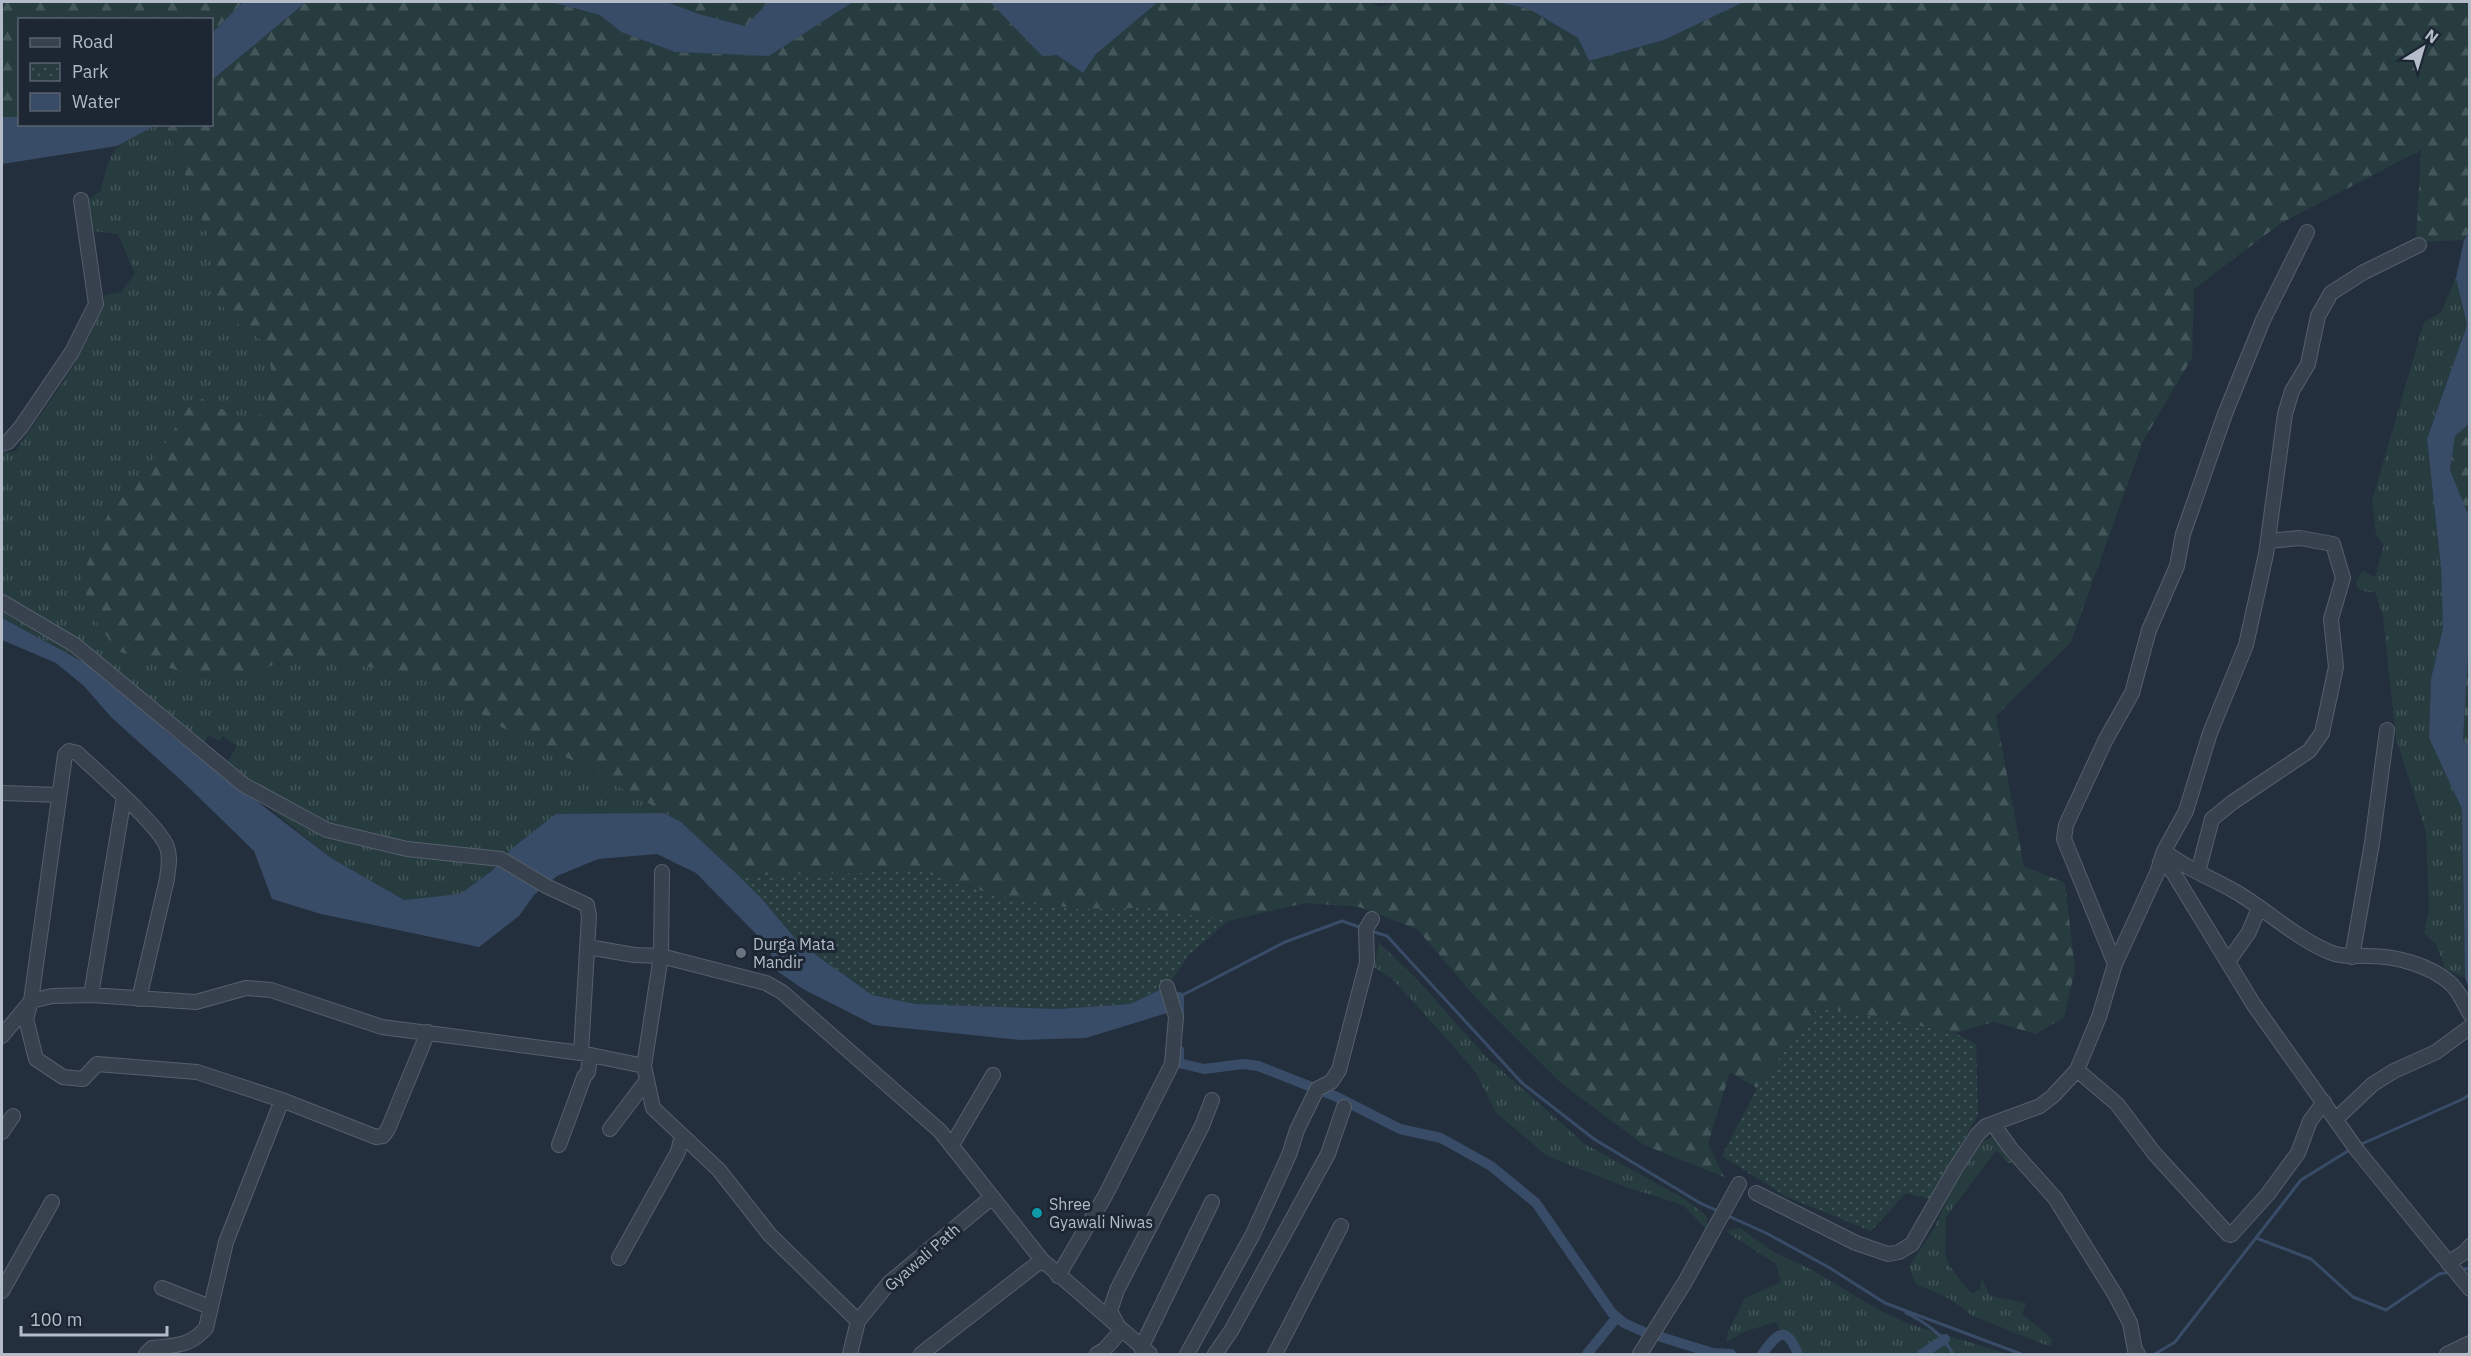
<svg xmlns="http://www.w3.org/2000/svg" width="2471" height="1356" viewBox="0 0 2471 1356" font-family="'IBM Plex Sans',sans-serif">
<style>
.grass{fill:url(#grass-tufts)}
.forest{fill:url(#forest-firs)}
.park{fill:url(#park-dots)}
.water{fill:#394c67}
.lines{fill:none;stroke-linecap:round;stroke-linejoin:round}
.stream{stroke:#394c67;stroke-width:3}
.canal{stroke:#394c67;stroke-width:10}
.minor-casing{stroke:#565f6c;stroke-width:16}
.minor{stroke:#38414e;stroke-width:14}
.worship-dot{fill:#6b7280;stroke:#1d2633;stroke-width:2}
.culture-dot{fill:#0f9aa8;stroke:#1d2633;stroke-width:2}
.labels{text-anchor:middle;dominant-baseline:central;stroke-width:6;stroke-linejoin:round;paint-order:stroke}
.poi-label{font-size:16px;fill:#b4bcc9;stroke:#1d2633;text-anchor:start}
.street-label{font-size:16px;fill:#b4bcc9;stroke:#1d2633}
</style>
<defs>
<pattern id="grass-tufts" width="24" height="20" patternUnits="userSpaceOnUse" patternTransform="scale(1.5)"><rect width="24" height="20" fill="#263c3f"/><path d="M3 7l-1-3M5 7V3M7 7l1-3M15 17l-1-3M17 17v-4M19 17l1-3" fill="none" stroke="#435659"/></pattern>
<pattern id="forest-firs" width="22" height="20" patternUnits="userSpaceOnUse" patternTransform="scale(1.5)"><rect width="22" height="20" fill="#263c3f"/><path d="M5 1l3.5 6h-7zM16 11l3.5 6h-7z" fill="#435659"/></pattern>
<pattern id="park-dots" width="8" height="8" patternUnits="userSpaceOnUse" patternTransform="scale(1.5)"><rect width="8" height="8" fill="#263c3f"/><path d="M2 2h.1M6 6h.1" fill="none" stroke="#435659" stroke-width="1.8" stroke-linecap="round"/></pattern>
</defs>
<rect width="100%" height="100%" fill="#242f3e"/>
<path class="grass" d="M156,125H166L215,254L209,282L230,318L268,345L273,386L259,415L245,421L195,395L163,448L110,510L189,674L244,680L274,664L337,661L427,678L499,726L576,762L681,822L664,813L628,815L501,859L492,871L460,895L404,900L331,858L271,809L237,785L228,761L237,746L223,736L219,741L209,735L202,744L168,733L163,721L111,665L74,635L2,595V453L16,451C48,402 90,353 105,295L121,292L135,274L118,234L93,231L85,202L101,191C111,144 115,146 156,125Z
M2456,278L2467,325L2427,439L2441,567L2443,628L2431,679L2429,738L2462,809L2465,978L2445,969L2436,944L2424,933L2429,910L2426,832L2396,738L2383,617L2375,592H2367L2357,588L2356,582L2363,571L2375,577L2384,545L2376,534L2372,501L2424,322L2441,312Z
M2,606L47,632L107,675L2,618Z
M1379,943L1416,978L1485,1056L1585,1144L1683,1198L1707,1216V1230L1683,1205L1626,1187L1547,1156L1496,1113L1476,1073L1448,1040L1392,979L1374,967Z
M1995,1136L2019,1162L2008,1163L1997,1151L1994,1153L1946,1217L1945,1254L1949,1265L1967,1289L1973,1293L1980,1289L1982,1279L1990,1296L2026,1303L2022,1314L2052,1339L2051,1347L1973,1316L1950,1299L1916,1284L1909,1267L1935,1227L1953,1186L1983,1141Z
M1740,1228L1774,1252L1810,1269L1879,1310L1909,1324L2008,1354H1793L1776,1322L1746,1331L1726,1342L1728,1332L1745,1298L1781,1282L1776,1264L1725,1231Z"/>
<path class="forest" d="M2,2H243L212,33V20H20L19,117H2Z
M306,2H551L600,15L621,32L675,52L769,56L853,2H990L1057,55L1083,73L1095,55L1158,2H1372L1379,7L1399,2H1497L1529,9L1578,38L1589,61L1664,40L1744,2H2469V233L2464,240L2416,242L2421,150L2281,223L2194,289L2192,358L2143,441L2071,642L1996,716L2024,866L2065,883L2075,970L2064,1017L2036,1034L1994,1022L1955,1033L1819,1006L1757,1088L1730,1072L1708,1144L1724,1177L1644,1145L1561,1083L1477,999L1417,929L1359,907L1305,903L1228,921L1147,908L1077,909L1001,897L909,868L861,873L739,876L681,822L576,762L499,726L427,678L337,661L274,664L244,680L189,674L117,651L94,618L81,578L110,510L163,448L195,395L245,421L259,415L273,386L268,345L230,318L209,282L215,254L166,125L212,124V80Z
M667,2H769L746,26L699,14Z
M2469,424V519L2450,470L2455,436Z
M2469,624V749L2463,739Z"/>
<path class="park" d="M909,868L1001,897L1077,909L1147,908L1228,921L1189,955L1167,987L1130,1004L1058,1009L916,1004L872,995L798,942L763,900L739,876L861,873Z
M1819,1006L1955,1033L1976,1044L1978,1115L1930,1199L1906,1193L1871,1231L1787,1197L1722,1156L1757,1088Z"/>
<path class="water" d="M243,2H306L212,80V33Z
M551,2H667L699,14L745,26L769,2H853L769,56L675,52L621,32L600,15Z
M990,2H1158L1095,55L1083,73L1057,55L1042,56Z
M1497,2H1744L1664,40L1589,61L1578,38L1529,9Z
M2,117H19L20,124L156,125L117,146L2,164Z
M2469,233V424L2455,436L2450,470L2470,519L2469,639L2463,739L2470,749L2469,988L2465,978L2462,809L2429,738L2431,679L2443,628L2441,567L2427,439L2467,325L2456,278L2464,240Z
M2,618L107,675L168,733L331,858L404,900L460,894L492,871L511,849L556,814L664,813L681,822L739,876L763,900L798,942L872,995L916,1004L1058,1009L1130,1004L1164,988L1167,1013L1086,1038L1020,1040L874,1025L803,989L777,971L768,946L696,873L657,854L598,859L557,876L534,895L519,916L479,947L321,914L272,899L254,851L182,781L111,717L84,686L56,663L2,640Z"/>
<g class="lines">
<path class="stream" d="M1371,931L1387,936L1522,1083L1594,1139L1700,1203L1720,1212
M1175,999L1285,942L1342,921L1362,928
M2357,1146L2463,1099L2470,1094
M1726,1215L1766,1233L1830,1268L1885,1303L2021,1354
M2256,1238L2311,1259L2353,1297L2386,1310L2439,1274L2450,1272
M2460,1270L2470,1268
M1906,1313C1927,1323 1942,1334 1953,1354
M2155,1354L2175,1342L2301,1180L2351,1149"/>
<path class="canal" d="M1179,997V1017
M1179,1050V1063L1204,1069L1243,1064L1258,1066L1337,1097L1400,1129L1441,1138L1491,1166L1536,1203L1612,1313L1624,1323L1644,1332
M1661,1337L1713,1353L1731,1354
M1587,1354L1617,1317
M1762,1354C1778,1333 1785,1324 1798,1354
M1922,1354L1945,1339"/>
<defs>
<path id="minor" d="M2,444L8,442L21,427L72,352L96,304L81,200
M2,602L75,645L244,785L327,830L407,849L501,859L546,886L587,905L589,916L581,1053
M2,793L59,795
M2164,851C2186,869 2212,878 2236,892C2267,910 2298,940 2332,953C2345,958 2356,955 2369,956C2395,956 2430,965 2450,983C2459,990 2464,1004 2470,1014
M2160,862L2170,869L2174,874L2254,1005L2357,1150L2470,1289
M2198,872L2212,819L2233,802L2309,751L2322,733L2336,667L2331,619L2343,578L2333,544L2300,538L2268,541
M588,947L634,955L661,956L766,983L782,992L940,1131L1042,1260L1150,1354
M2352,957L2372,843L2387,730
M2228,962L2249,932L2259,908
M2115,964L2064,839L2066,825L2105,741L2132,693L2149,630L2177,566L2183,534L2225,414L2263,320L2307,232
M91,995L124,797
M139,999L167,879C168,868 171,858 167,847C159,825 97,772 77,753L69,751L65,755L31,1001L26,1019L36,1059L63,1077L83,1079L97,1064L197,1072L282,1100L376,1137L383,1136L388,1129L428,1032
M2,1036L31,1001L52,996L91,995L196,1002L246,988L271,990L382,1027L581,1053L644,1066L653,1108L719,1170L770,1235L858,1321
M644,1066L661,956L662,872
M2077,1070L2117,1104L2154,1153L2228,1234L2231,1235L2268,1194L2298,1153L2310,1121L2324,1102
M2336,1119L2373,1084L2394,1071L2436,1052L2470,1027
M1993,1124L2011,1149L2055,1198L2116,1296L2130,1323L2135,1350L2138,1354
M610,1129L647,1080
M2,1132L13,1116
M559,1145L584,1077L588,1072L590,1055
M952,1145L993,1075
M1756,1193L1856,1243L1888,1254L1899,1252L1912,1244L1955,1169L1977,1135L1986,1126L2040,1106L2053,1096L2077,1070L2099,1017L2115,964L2157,873L2164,851L2186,811L2210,733L2246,645L2266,554L2285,414L2292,391L2308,364L2318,316L2331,293L2364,272L2419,245
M619,1258L678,1152L682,1135
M2448,1263L2465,1252L2470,1246
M1058,1276L1105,1196L1172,1064L1176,1017L1167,987
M162,1288L210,1307
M2,1291L52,1202
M1141,1348L1212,1202
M146,1354L152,1348C176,1345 189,1347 206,1328L226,1242L282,1100
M850,1354L858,1321L889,1283L991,1198
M921,1354L1042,1260
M1097,1354L1104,1350L1121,1331L1110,1311L1117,1290L1202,1126L1212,1100
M1187,1354L1253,1234L1289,1155L1297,1130L1317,1089L1331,1082L1339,1070L1367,962L1366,929L1372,919
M1215,1354L1231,1331L1328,1154L1344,1107
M1275,1354L1341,1226
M1640,1354L1685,1282L1739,1184
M2447,1354L2470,1343"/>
</defs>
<use href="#minor" class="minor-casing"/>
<use href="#minor" class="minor"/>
</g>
<circle class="worship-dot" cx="741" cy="953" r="6"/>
<circle class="culture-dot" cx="1037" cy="1213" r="6"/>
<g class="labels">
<g class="poi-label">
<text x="753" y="944">Durga Mata<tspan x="753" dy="18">Mandir</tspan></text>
<text x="1049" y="1204">Shree<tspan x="1049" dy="18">Gyawali Niwas</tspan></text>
</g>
<g class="street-label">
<text transform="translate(922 1257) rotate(-41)">Gyawali Path</text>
</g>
</g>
<rect width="2471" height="1356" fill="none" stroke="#b4bcc9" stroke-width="6"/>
<rect x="18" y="18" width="195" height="108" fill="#1d2633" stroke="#59626f" stroke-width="1.5"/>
<rect x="30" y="38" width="30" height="9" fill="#38414e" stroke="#59626f" stroke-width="1.5"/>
<text x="72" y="48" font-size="18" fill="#b4bcc9">Road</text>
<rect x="30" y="63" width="30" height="18" fill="url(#park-dots)" stroke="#59626f" stroke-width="1.5"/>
<text x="72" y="78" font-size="18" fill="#b4bcc9">Park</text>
<rect x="30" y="93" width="30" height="18" fill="#394c67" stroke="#59626f" stroke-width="1.5"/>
<text x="72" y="108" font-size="18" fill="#b4bcc9">Water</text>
<g transform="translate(2423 48) rotate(37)" stroke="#1d2633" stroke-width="4.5" paint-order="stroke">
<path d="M0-4.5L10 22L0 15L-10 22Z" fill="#b4bcc9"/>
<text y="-9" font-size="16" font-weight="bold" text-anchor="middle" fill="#b4bcc9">N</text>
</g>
<path d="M21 1326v9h146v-9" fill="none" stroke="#b4bcc9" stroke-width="3"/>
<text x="30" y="1326" font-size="18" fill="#b4bcc9" stroke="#1d2633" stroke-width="4.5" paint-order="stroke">100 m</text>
</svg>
